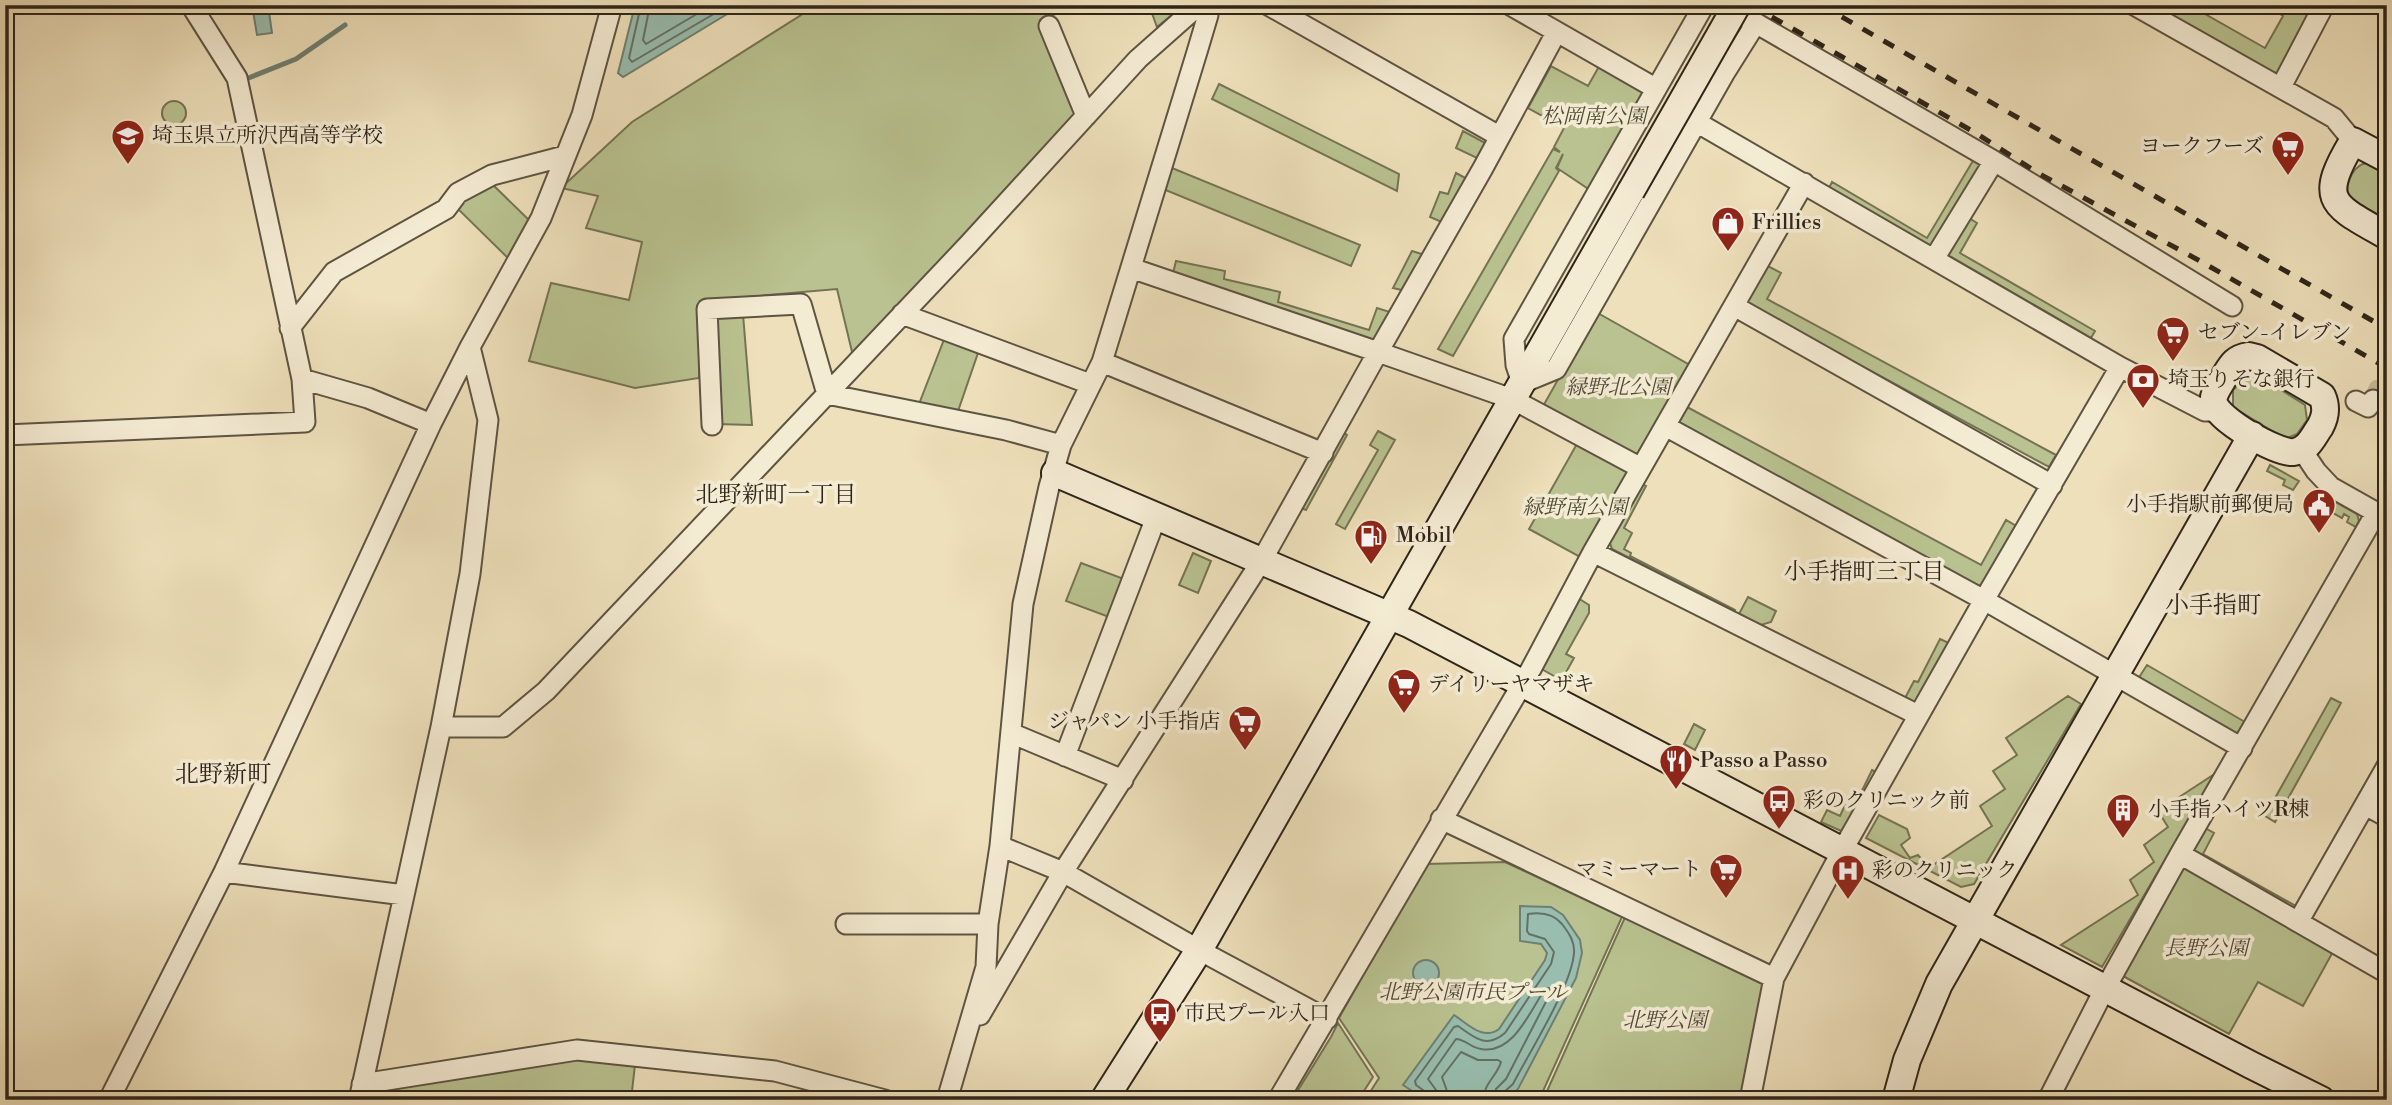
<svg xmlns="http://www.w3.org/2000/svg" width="2392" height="1105" viewBox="0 0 2392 1105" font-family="'Libre Bodoni','Noto Serif JP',serif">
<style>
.green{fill:#b9c290;stroke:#747454;stroke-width:2}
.water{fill:#99bdae;stroke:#6e8072;stroke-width:2}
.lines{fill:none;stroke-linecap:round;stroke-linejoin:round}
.shore{stroke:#647164;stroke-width:2}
.stream{stroke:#6e8072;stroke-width:5}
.street-tunnel{stroke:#c8bb9b;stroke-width:19;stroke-dasharray:19 10;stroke-linecap:butt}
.street-casing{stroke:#5e5442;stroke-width:23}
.secondary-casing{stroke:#2e2519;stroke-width:30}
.street{stroke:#f4ebd3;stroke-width:19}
.secondary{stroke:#f4ebd3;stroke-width:26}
.rail{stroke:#2e2519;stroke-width:5;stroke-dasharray:12 12;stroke-linecap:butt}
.secondary-bridge-casing{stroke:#2e2519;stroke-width:30;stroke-linecap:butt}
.secondary-bridge{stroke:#f4ebd3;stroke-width:26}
.labels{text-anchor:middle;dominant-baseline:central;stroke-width:7;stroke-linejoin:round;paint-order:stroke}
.park-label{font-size:21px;font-style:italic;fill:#514c37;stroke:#f4ebd3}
.poi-label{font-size:21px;fill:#2e2519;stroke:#f4ebd3;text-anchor:start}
.neighbourhood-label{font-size:23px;fill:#2e2519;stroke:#f4ebd3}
.quarter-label{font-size:24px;fill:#2e2519;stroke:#f4ebd3}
</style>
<rect width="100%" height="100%" fill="#eee0bb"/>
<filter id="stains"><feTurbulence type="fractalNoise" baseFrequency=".00286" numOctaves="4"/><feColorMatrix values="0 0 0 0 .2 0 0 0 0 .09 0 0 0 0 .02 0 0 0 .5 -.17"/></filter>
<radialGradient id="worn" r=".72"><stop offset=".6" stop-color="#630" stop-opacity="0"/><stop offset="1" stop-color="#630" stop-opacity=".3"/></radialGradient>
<path class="green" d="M817,5H1079L1040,20L1079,117L853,356L837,289L700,301L699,378L635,388L529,361L551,283L629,300L642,242L586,228L598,196L561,188L632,122Z
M1149,5H1184L1157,27Z
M2147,5H2189L2265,48L2283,16L2274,10L2277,5H2289L2299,11L2303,5H2315L2280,73L2270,76Z
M1601,63L1647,90L1590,190L1557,168L1563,154L1556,168L1559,171L1453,356L1438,349L1553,149L1560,152L1554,147L1564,128L1528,108L1551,66L1588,86Z
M1219,84L1399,174L1397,191L1212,99Z
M162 113a12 12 0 1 1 24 0a12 12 0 1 1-24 0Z
M1463,131L1487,144L1479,159L1456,148Z
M1974,159L1981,163L1930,248L1829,188L1832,182L1927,238Z
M2370,162L2387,170V219C2365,207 2336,204 2352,174C2357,166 2361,164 2370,162Z
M1172,168L1360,245L1351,266L1163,189Z
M1456,173L1469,180L1444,223L1430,217L1440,192L1448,194Z
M490,182L531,222L513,263L454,205Z
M1969,218L1977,223L1960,253L2095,331L2091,338L1948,255Z
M1412,251L1425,255L1406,291L1393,288Z
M1176,261L1225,271L1224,279L1280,292L1278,302L1369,330L1377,308L1393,313L1376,344L1173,273Z
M1762,263L1781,273L1767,299L2056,455L2049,467L1741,301Z
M1596,312L1695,368L1640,464L1542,408Z
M743,314L752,425L715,424L710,315Z
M945,337L979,350L957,414L919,404Z
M2259,376L2305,405L2307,420L2297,434L2285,439L2233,407V390L2245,378Z
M1687,407L1981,565L2006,520L2018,527L1984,589L1678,424Z
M1342,431L1347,435L1306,510L1298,507Z
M1378,431L1395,440L1345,529L1336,524L1378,450L1370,445Z
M1578,442L1629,471L1580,557L1529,529Z
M2270,465L2299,481L2293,490L2283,485L2285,480L2267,471Z
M1639,483L1646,486L1624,528L1632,533L1624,549L1631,553L1630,556L1735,610L1734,612L1612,549L1609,540Z
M2314,490L2357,514L2359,521L2356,527L2347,522L2349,517L2344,514L2342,518L2324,508L2325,505L2317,501L2315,504L2308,500Z
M1193,553L1211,561L1198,593L1179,585Z
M1081,563L1124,579L1109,617L1066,601Z
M1748,597L1776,611L1771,622L1761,625L1739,614Z
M1578,598L1589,605V613L1566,654L1574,658L1564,676L1569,679L1568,684L1538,667Z
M1940,639L1951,644L1920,706L1905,698L1914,681L1918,682Z
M2147,665L2245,722L2237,735L2138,679Z
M2068,696L2081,704L1974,884L1961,887L1866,838L1879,815L1907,829L1910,838L1901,845L1910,858L1918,855L1928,867L1927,869L1992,826L1980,806L2005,789L1993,771L2017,755L2006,738Z
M2331,698L2341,703L2275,822L2265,816Z
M1694,724L1705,730L1695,750L1684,744Z
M2387,745V756L2297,913L2197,857L2193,849L2205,828L2214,833L2203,854L2296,906Z
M1872,770L1878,773L1848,834L1821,822L1827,810L1840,816L1845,805L1853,809Z
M2216,773L2102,967L2061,945L2138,895L2130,880L2154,862L2144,845L2168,827L2158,811Z
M1505,862L1622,917L1539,1100H1365L1379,1078L1339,1018L1425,864Z
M2182,867L2334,950L2303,1006L2258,982L2229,1034L2123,976Z
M1626,915L1769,981L1747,1100H1543Z
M1338,1023L1373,1077L1358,1100H1292L1331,1037Z
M577,1050L636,1056L631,1100H364L366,1089Z"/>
<path class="water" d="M252,5H268L272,33L257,35Z
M635,5H742L623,77L618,73Z
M1520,906L1551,907L1563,915L1580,940L1582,953L1576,978L1518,1089L1506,1100H1426L1403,1085L1454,1015C1468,1024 1483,1041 1499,1029L1545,960L1547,953L1541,944L1520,941Z
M1413 973a13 13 0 1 1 26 0a13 13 0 1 1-26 0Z"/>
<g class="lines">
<path class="shore" d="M641,5L629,58L632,62L729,5
M650,5L643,40L646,44L712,5
M1429,1100L1427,1093L1416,1085L1415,1081L1454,1027L1458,1026C1475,1038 1486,1049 1505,1033L1551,964L1554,952L1545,939L1529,934L1527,931L1528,914C1541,912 1553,913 1562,924C1569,933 1575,942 1574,953C1572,985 1529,1053 1513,1084L1503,1093L1502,1100
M1438,1100L1436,1090L1428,1079L1456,1039C1465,1039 1471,1048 1481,1049C1513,1055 1530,1011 1545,989L1549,988L1551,992L1506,1079L1496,1089L1493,1100
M1448,1100L1447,1091L1442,1077L1461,1052L1478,1060H1498L1501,1062C1497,1076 1484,1083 1483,1100"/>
<path class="stream" d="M5,10H8
M246,79L296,59L345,25"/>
<path class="street-tunnel" d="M2373,400L2378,389L2387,394"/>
<defs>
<path id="street" d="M1268,5L1499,136
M1510,5L1655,88
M1704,5L1514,339L1516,365L1522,383L1556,369L1724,74L1756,23
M2134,5L2334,118L2353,141
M1747,18L1994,161L2232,306
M1049,26L1086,116
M1556,33L1483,168L1378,352L1512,399L1641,468
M2281,87L2324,5
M1698,123L2120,367L2205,411H2217
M1934,259L1994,161
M1734,306L2052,485
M902,314L1090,384
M290,328L334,272L446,209L458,193L492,175L565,156
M1102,362L1323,453
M302,379L368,398L431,424
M2356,401L2368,407L2373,400
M712,425L707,309L801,304L827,394L1006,430L1061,445
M1665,426L1984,600L2242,748
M5,435L305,422L302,379L237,78L191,5
M2302,450L2316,471L2331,487L2386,518
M1593,552L1918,715
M441,727H503L546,691L968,245L1138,59L1199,5
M1011,733L1123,780
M1065,756L1157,515
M2365,805L2387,817
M1441,819L1774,978
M1000,846L1063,872L1199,950L1327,1019
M2180,854L2387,973
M224,872L404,895
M2298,922L2387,766
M846,924H988
M980,1015L1063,872L1262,560L1378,352L1131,268
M362,1084L577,1050L775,1071L885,1100
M109,1100L224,872L431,424L470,347L541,218L582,115L612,5
M359,1100L441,727L470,574L488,420L470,347
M947,1100L986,967L988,924L1000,846L1023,604L1049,487L1061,445L1102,362L1197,52L1208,15L1207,5
M1278,1100L1531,669L1593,552L1804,183
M1750,1100L1774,978L1842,851L1984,600L2120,367
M2048,1100L2100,998L2180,854L2376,513"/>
<path id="secondary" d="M2387,159L2353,141C2316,202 2333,205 2387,236
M2249,356L2257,358L2322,396C2327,407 2326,416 2320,427C2313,437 2308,450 2294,452C2278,454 2218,420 2214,403C2212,395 2219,386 2223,379C2231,366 2234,358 2249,356Z
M1055,473L1409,624L2251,1065L2321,1100
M1104,1100L1199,950L1631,191
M1896,1100L1907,1060L1939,984L2252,435"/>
</defs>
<use href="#street" class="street-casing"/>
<use href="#secondary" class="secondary-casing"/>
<use href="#street" class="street"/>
<use href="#secondary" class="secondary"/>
<path class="rail" d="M1751,5L1974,132L2038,173L2200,261L2387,368
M1821,5L2387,329"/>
<defs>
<path id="secondary-bridge" d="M1631,191L1737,5"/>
</defs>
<use href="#secondary-bridge" class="secondary-bridge-casing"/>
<use href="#secondary-bridge" class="secondary-bridge"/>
</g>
<defs>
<symbol id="school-pin" viewBox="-11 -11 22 30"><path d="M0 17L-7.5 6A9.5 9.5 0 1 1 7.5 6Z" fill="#8f2418" stroke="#f4ebd3"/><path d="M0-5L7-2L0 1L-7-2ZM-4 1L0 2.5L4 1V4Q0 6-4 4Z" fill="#fff"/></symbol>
<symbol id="supermarket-pin" viewBox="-11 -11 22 30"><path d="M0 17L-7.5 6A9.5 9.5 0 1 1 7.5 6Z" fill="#8f2418" stroke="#f4ebd3"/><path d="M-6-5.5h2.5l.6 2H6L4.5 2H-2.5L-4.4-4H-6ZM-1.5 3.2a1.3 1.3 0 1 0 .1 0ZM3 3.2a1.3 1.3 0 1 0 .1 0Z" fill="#fff"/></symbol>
<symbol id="shop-pin" viewBox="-11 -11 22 30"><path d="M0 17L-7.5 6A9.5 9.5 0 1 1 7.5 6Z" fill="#8f2418" stroke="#f4ebd3"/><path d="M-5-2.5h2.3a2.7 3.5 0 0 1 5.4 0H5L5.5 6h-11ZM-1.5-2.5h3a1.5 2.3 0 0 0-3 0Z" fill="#fff"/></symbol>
<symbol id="bank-pin" viewBox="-11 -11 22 30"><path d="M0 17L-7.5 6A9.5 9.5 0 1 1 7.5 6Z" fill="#8f2418" stroke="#f4ebd3"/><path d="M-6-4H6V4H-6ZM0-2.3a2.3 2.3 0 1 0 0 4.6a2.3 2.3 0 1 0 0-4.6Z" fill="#fff"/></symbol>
<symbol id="civic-pin" viewBox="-11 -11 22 30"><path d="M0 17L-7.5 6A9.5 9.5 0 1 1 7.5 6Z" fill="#8f2418" stroke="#f4ebd3"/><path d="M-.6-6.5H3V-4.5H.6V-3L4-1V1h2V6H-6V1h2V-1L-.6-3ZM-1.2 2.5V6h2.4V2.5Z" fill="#fff"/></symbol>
<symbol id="fuel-pin" viewBox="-11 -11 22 30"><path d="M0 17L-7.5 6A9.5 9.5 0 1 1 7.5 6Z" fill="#8f2418" stroke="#f4ebd3"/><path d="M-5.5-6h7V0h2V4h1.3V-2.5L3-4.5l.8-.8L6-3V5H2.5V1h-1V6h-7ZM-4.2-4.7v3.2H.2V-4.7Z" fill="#fff"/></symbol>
<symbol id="restaurant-pin" viewBox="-11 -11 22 30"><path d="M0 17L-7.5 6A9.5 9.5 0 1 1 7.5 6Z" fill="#8f2418" stroke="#f4ebd3"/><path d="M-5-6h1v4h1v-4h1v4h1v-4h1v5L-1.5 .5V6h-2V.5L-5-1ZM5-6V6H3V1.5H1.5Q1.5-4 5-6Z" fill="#fff"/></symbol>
<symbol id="bus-pin" viewBox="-11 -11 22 30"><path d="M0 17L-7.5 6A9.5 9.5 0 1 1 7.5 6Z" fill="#8f2418" stroke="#f4ebd3"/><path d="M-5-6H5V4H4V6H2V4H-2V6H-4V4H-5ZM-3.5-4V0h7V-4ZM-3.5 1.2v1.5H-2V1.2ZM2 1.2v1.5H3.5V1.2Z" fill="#fff"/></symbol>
<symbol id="building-pin" viewBox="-11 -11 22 30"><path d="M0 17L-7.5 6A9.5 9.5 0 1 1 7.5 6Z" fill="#8f2418" stroke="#f4ebd3"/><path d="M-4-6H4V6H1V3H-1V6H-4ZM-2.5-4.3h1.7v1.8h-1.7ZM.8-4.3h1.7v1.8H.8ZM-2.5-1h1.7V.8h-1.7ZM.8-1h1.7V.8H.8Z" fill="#fff"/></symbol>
<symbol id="hospital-pin" viewBox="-11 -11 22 30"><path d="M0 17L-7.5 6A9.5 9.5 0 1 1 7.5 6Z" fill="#8f2418" stroke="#f4ebd3"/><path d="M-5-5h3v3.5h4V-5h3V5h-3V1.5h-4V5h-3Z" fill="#fff"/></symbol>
</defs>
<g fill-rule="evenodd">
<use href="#school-pin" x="109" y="117" width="38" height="52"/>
<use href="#supermarket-pin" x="2269" y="128" width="38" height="52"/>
<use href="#shop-pin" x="1709" y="204" width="38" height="52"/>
<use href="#supermarket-pin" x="2154" y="314" width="38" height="52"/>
<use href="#bank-pin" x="2124" y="361" width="38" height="52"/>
<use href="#civic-pin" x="2300" y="486" width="38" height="52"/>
<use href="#fuel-pin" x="1352" y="517" width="38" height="52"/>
<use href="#supermarket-pin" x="1385" y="666" width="38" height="52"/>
<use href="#supermarket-pin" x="1226" y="703" width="38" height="52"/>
<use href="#restaurant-pin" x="1657" y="742" width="38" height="52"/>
<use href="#bus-pin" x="1760" y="782" width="38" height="52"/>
<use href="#building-pin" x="2104" y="791" width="38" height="52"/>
<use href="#supermarket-pin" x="1707" y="851" width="38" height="52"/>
<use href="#hospital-pin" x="1829" y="852" width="38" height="52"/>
<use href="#bus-pin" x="1141" y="995" width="38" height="52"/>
</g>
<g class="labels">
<g class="park-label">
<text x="1594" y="117">松岡南公園</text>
<text x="1618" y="388">緑野北公園</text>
<text x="1575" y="508">緑野南公園</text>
<text x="2206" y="949">長野公園</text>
<text x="1473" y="993">北野公園市民プール</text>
<text x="1665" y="1021">北野公園</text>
</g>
<g class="poi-label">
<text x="152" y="136">埼玉県立所沢西高等学校</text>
<text x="2264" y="147" text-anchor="end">ヨークフーズ</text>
<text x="1752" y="223">Frillies</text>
<text x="2198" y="333">セブン-イレブン</text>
<text x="2168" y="380">埼玉りそな銀行</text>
<text x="2294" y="505" text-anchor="end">小手指駅前郵便局</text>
<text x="1396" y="536">Mobil</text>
<text x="1428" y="685">デイリーヤマザキ</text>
<text x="1220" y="722" text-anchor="end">ジャパン 小手指店</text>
<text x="1700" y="761">Passo a Passo</text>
<text x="1803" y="801">彩のクリニック前</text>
<text x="2148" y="810">小手指ハイツR棟</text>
<text x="1702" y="870" text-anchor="end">マミーマート</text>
<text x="1872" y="871">彩のクリニック</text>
<text x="1184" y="1014">市民プール入口</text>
</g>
<g class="neighbourhood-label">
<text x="776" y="495">北野新町一丁目</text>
<text x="1864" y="572">小手指町三丁目</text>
</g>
<g class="quarter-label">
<text x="2213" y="606">小手指町</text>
<text x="223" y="775">北野新町</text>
</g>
</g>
<rect width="2392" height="1105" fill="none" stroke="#eee0bb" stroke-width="28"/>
<rect x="7" y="7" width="2378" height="1091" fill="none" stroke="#2e2519" stroke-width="3.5"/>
<rect x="14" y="14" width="2364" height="1077" fill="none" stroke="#2e2519" stroke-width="2"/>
<rect width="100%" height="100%" filter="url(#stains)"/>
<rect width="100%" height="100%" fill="url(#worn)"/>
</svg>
